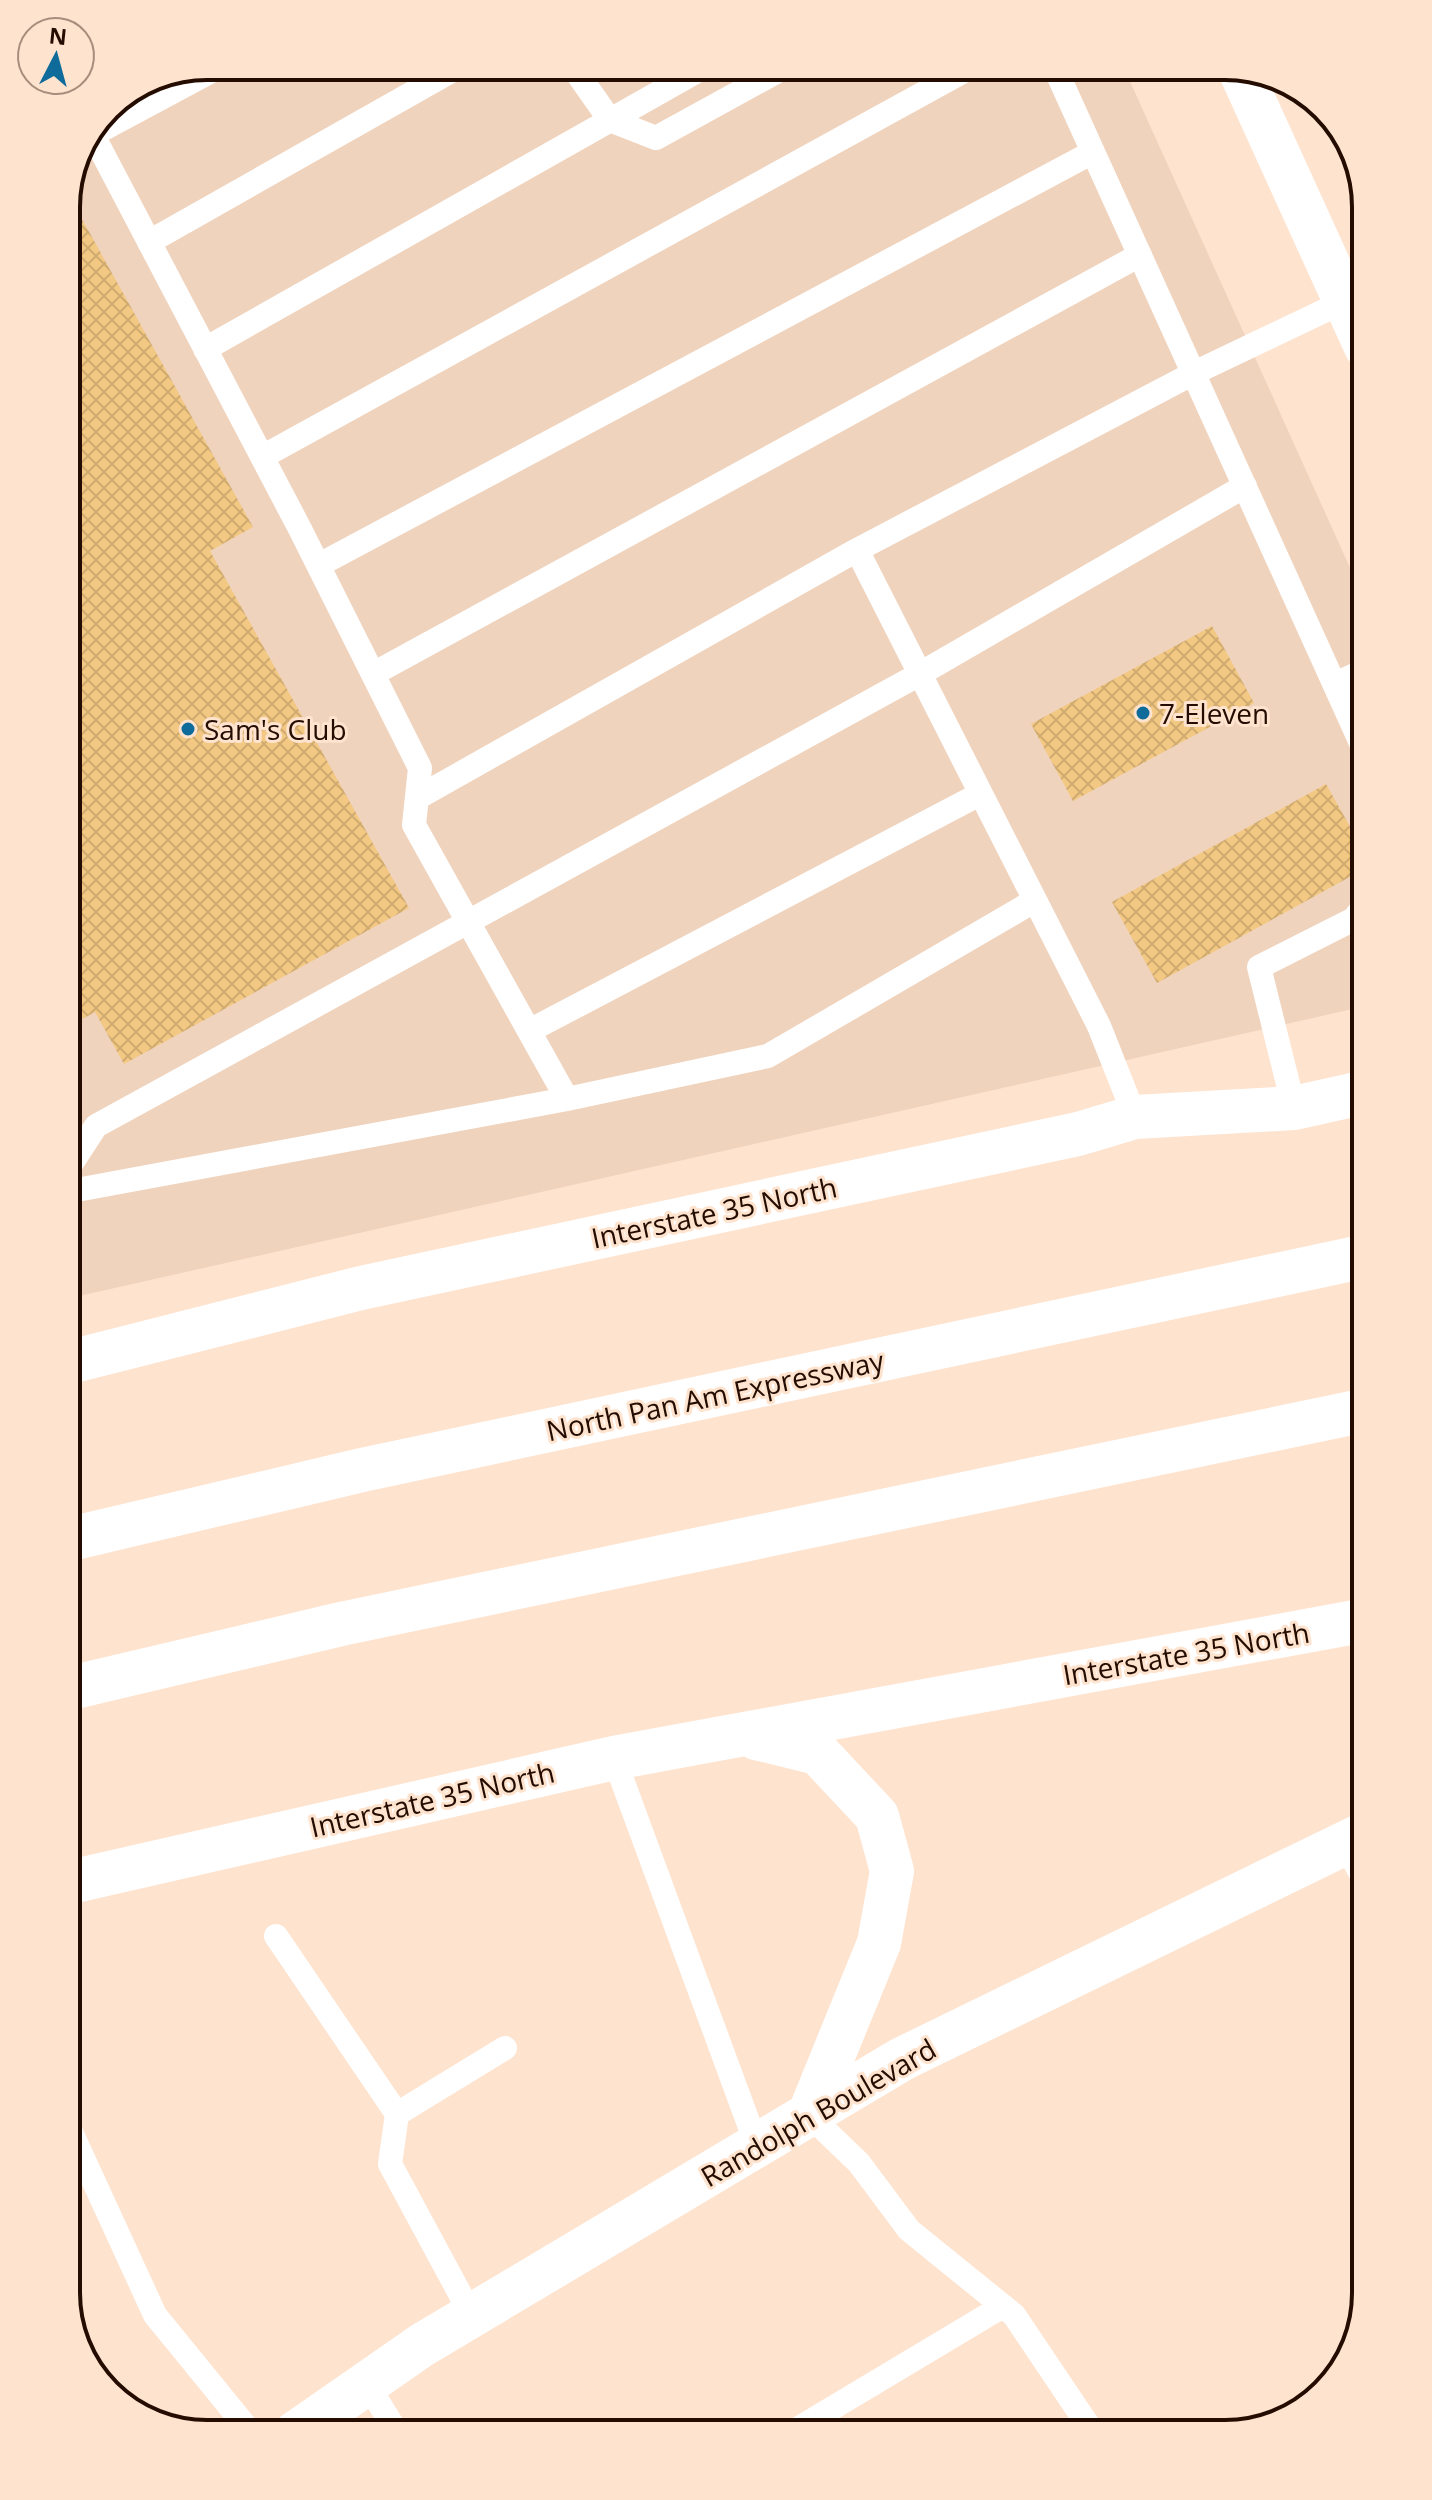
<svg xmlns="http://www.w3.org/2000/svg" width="1432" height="2500" viewBox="0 0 1432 2500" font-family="'Open Sans',sans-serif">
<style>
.built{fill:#f0d3bd}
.building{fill:url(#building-cross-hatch)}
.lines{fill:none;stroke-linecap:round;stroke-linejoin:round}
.lane{stroke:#fff;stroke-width:24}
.secondary{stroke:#fff;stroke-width:44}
.highway{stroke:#fff;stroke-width:44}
.poi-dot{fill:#0e6b9a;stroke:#fee3cf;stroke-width:3}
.labels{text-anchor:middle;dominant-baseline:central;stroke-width:6;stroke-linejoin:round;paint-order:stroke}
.poi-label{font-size:28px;fill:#240d00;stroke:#fee3cf;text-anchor:start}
.street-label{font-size:28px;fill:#240d00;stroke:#fee3cf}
.rim{fill:none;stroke:#240d00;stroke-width:4}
</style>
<defs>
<pattern id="building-cross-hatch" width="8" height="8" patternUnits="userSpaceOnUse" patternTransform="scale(2)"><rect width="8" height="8" fill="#f3c883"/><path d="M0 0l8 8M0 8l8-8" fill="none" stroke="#d0ab6f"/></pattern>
</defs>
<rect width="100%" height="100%" fill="#fee3cf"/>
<path class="built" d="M207,66H1123L1366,603V1006L66,1299V198L108,107L154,77Z"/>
<path class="building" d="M68,194L253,527L210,551L409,908L124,1064L95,1012L66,1028Z
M1212,626L1254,703L1073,801L1031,724Z
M1326,784L1366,855V868L1157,983L1112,902Z"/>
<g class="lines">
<path class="lane" d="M572,66L610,120L656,138L787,66
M1054,66L1366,754
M96,133L221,66
M94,137L300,529L420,768L414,825L567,1099L768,1056L1034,901
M149,242L460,66
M205,349L706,66
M262,457L973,66
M319,565L1093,152
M373,674L1140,255
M1335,684L1366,670
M417,798L857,550
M529,1031L980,794
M1294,1108L1259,967L1354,919L1366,903
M1135,1117L1099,1026L857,550L1194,373L1345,301
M66,1172L96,1126L918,675L1245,486
M66,1192L567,1099
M614,1758L757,2146
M1344,1843L1366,1883
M276,1936L397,2114L390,2164L472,2316
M397,2114L505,2048
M809,2115L859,2163L909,2230L1014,2315L1094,2434
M66,2121L155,2315L252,2434
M367,2384L398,2434
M789,2434L1003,2306"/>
<path class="secondary" d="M1239,68L1366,347
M66,1363L361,1288L1078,1134L1135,1117L1294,1108L1366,1092
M756,1738L818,1753L877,1816L892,1871L879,1943L809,2115
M66,1883L614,1758L1366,1620
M294,2434L422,2345L902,2059L1366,1833"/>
<path class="highway" d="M66,1540L362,1470L1366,1256
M66,1689L341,1624L1366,1410"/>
</g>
<g class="poi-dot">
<circle cx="1143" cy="713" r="8"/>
<circle cx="188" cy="729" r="8"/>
</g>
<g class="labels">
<g class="poi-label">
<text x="1159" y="713">7-Eleven</text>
<text x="204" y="729">Sam's Club</text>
</g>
<g class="street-label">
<text transform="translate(714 1212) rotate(-12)">Interstate 35 North</text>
<text transform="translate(715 1395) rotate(-12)">North Pan Am Expressway</text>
<text transform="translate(1186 1653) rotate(-10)">Interstate 35 North</text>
<text transform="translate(432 1799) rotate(-13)">Interstate 35 North</text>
<text transform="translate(818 2112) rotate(-30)">Randolph Boulevard</text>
</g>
</g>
<path d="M0 0H1432V2500H0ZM207 80H1225A127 127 0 0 1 1352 207V2293A127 127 0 0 1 1225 2420H207A127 127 0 0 1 80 2293V207A127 127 0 0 1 207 80Z" fill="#fee3cf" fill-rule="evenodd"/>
<path class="rim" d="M207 80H1225A127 127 0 0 1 1352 207V2293A127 127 0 0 1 1225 2420H207A127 127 0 0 1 80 2293V207A127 127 0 0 1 207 80Z"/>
<g transform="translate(56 56) rotate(6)"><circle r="38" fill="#fee3cf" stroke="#a78d7c" stroke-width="2"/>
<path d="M0-6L14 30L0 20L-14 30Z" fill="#0e6b9a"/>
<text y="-12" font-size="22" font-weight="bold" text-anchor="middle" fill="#240d00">N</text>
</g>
</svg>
